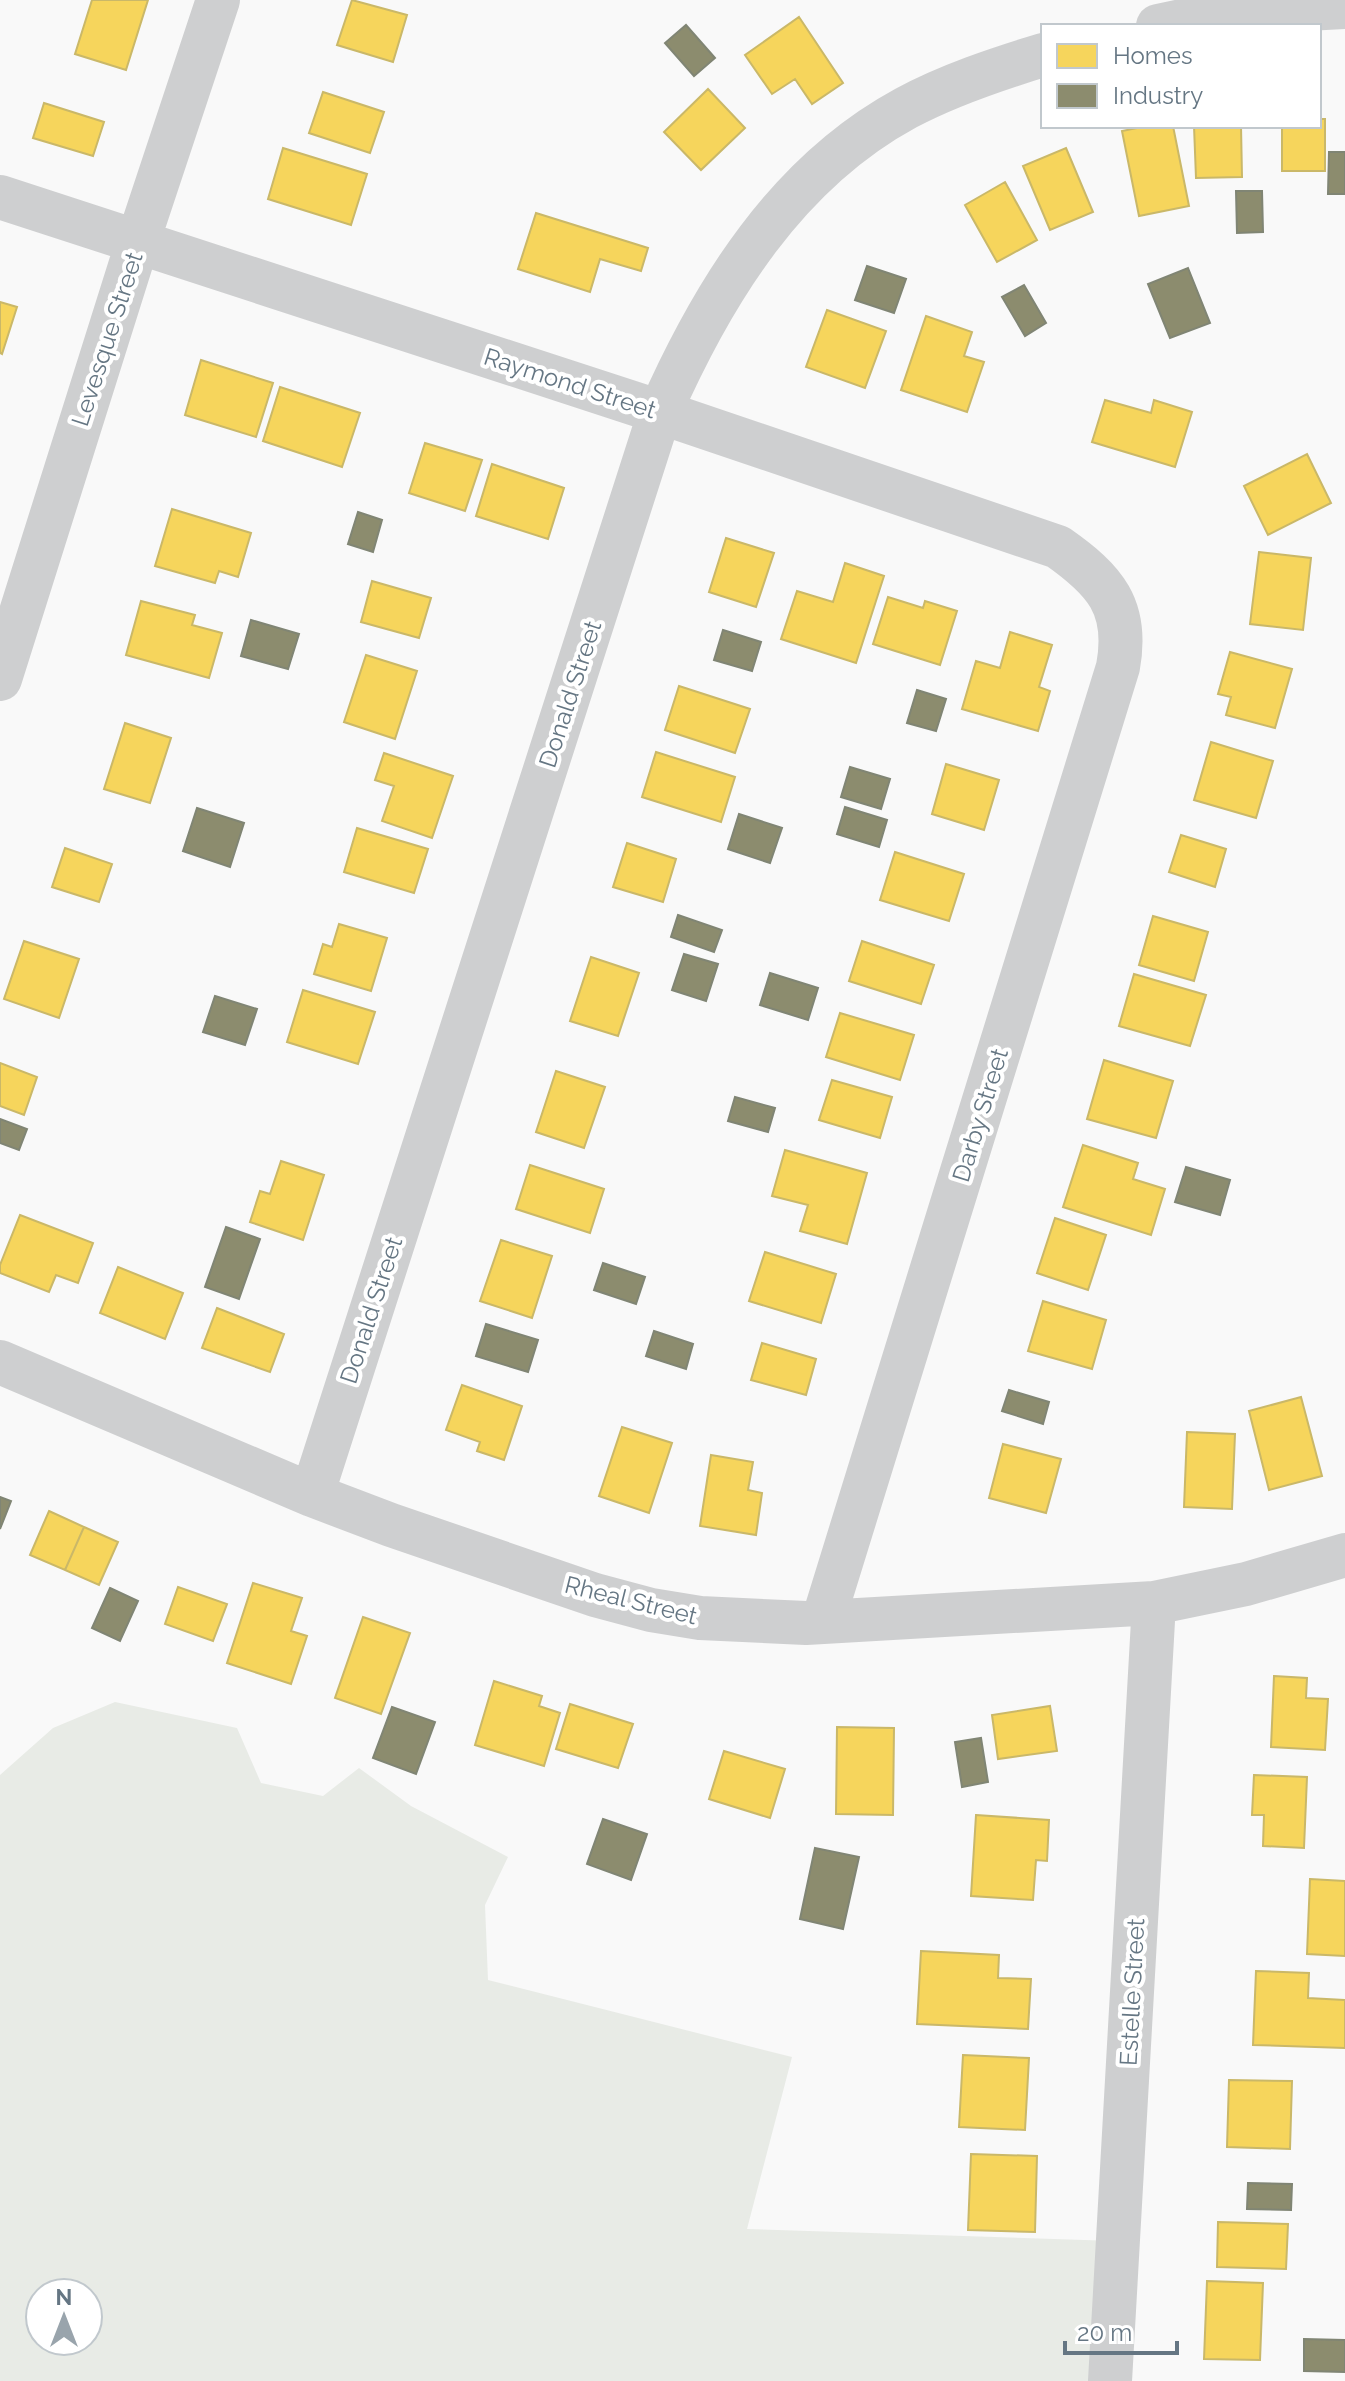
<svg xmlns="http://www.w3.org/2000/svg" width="1345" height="2381" viewBox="0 0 1345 2381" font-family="Raleway,sans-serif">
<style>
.green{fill:#e8ebe6;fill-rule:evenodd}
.homes{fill:#f6d55c;stroke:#cab868;stroke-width:2}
.industry{fill:#8c8c6e;stroke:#808574;stroke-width:2}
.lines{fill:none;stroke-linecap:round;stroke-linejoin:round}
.minor{stroke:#cecfd0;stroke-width:44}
.labels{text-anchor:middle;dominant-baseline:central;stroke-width:8;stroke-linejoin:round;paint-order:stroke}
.street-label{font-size:24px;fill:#657683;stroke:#fff}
</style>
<rect width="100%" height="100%" fill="#f9f9f9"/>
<path class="green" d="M115,1702L237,1728L261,1783L323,1796L359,1768L411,1806L508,1857L485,1905L488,1980L792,2057L747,2229L1115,2241L1108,2381H0V1775L53,1728ZM40,2293H88V2341H40Z"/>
<path class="homes" d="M92,0H148L126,70L75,54Z
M352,0L407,15L393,62L337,45Z
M799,17L843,83L812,104L795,79L772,94L745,55Z
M708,89L745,128L701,170L664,132Z
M323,92L384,112L370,153L309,133Z
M44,103L104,122L93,156L33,138Z
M1319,119H1325V171H1282V126H1319Z
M1147,126H1173L1189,206L1139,216L1122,131Z
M1194,126H1241L1242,177L1196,178Z
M283,148L367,174L351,225L268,199Z
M1066,148L1093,212L1050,230L1023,166Z
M1005,182L1037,240L997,262L965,205Z
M536,213L648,248L641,271L600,259L590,292L518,269Z
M0,302L17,307L2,354L0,353Z
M827,310L886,331L865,388L806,367Z
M926,316L972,332L964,356L984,362L967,412L901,390Z
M201,360L273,383L256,437L185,415Z
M280,387L360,413L342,467L263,441Z
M1105,400L1151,413L1154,400L1192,412L1175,467L1092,442Z
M425,443L482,460L465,511L409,493Z
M1307,454L1331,503L1268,535L1244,486Z
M492,464L564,488L548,539L476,516Z
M172,509L251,533L238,577L219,571L215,583L155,566Z
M726,538L774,553L756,607L709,592Z
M1259,552L1311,558L1303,630L1250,624Z
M845,563L884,576L856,663L781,639L797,591L833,602Z
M372,581L431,598L419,638L361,622Z
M888,597L923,608L925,601L957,611L940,665L873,644Z
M141,601L195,615L192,625L222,633L209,678L126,655Z
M1010,632L1052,645L1039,687L1050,691L1038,731L962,709L976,661L1000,668Z
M1230,652L1292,669L1275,728L1226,715L1231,697L1218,694Z
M366,655L417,671L395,739L344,722Z
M679,686L750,709L735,753L665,730Z
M125,723L171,738L150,803L104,789Z
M1211,742L1273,761L1256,818L1194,800Z
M656,752L735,777L721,822L642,797Z
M384,753L453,776L432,838L382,821L394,786L375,780Z
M946,764L999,780L984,830L932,814Z
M357,828L428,849L414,893L344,872Z
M1181,835L1226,849L1215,887L1169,872Z
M627,843L676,859L663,902L613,887Z
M65,848L112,864L99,902L52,887Z
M895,852L964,874L949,921L880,900Z
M1153,916L1208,932L1194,981L1139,965Z
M339,924L387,938L371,991L314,974L323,944L332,947Z
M24,941L79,959L59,1018L4,999Z
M862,941L934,965L921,1004L849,981Z
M591,957L639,973L618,1036L570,1021Z
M1134,974L1206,995L1190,1046L1119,1026Z
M303,990L375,1012L358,1064L287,1042Z
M840,1013L914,1035L900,1080L826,1057Z
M1104,1060L1173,1081L1156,1138L1087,1119Z
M0,1063L37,1077L24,1115L0,1106Z
M556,1071L605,1087L584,1148L536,1132Z
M832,1080L892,1097L880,1138L819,1120Z
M1083,1145L1138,1163L1133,1179L1165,1189L1151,1235L1063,1207Z
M785,1150L867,1173L847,1244L800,1231L808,1205L772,1196Z
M281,1161L324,1175L303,1240L250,1222L260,1191L270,1194Z
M530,1165L604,1189L590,1233L516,1209Z
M20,1215L93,1243L78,1283L56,1275L49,1292L0,1273V1265Z
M1055,1218L1106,1235L1088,1290L1037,1273Z
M501,1240L552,1256L532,1318L480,1301Z
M765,1252L836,1274L821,1323L749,1301Z
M118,1267L183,1293L165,1339L100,1313Z
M1043,1301L1106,1320L1092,1369L1028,1351Z
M217,1308L284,1334L270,1372L202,1348Z
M762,1343L816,1359L806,1395L751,1380Z
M462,1385L522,1406L504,1460L477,1451L480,1442L446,1430Z
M1301,1397L1322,1476L1269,1490L1249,1411Z
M622,1427L672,1443L649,1513L599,1496Z
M1187,1432L1235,1434L1232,1509L1184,1507Z
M1003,1444L1061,1459L1046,1513L989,1498Z
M711,1455L753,1462L748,1490L762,1493L756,1535L700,1526Z
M49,1511L84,1527L65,1570L30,1555Z
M84,1527L118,1542L99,1585L65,1570Z
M253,1583L302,1598L291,1631L307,1636L291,1684L227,1663Z
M178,1587L227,1604L213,1641L165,1624Z
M363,1617L410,1633L381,1714L335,1698Z
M1274,1676L1307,1678L1306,1698L1328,1699L1325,1750L1271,1747Z
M494,1681L542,1696L539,1706L560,1713L544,1766L475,1745Z
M570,1704L633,1724L618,1768L556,1749Z
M1050,1706L1057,1751L998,1759L992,1715Z
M837,1727L894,1728L893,1815L836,1814Z
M724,1751L785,1769L770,1818L709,1799Z
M1254,1775L1307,1777L1304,1848L1263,1846L1264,1815H1252Z
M976,1815L1049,1820L1047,1861L1036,1860L1033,1900L971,1896Z
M1310,1879L1345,1881V1956L1307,1954Z
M921,1951L999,1955L998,1978L1031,1979L1028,2029L917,2024Z
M1256,1971L1309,1973L1308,1998L1345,2000V2048L1253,2045Z
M963,2055L1029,2058L1025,2130L959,2127Z
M1229,2080L1292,2081L1290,2149L1227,2147Z
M971,2154L1037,2156L1035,2232L968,2230Z
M1218,2222L1288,2224L1286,2269L1217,2267Z
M1207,2281L1263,2283L1260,2360L1204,2359Z"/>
<path class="industry" d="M686,25L715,58L694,76L665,43Z
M1329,152H1345V194H1328Z
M1236,191H1262L1263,232L1237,233Z
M867,266L906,279L894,313L855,300Z
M1188,268L1210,323L1170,338L1148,284Z
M1024,285L1046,323L1025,336L1002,297Z
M358,512L382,520L373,552L348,544Z
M251,620L299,634L288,669L241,656Z
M723,630L761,642L752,671L714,660Z
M917,690L946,699L936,731L907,723Z
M850,767L890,779L881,809L841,797Z
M845,807L887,820L879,847L837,834Z
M197,808L244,823L230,867L183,851Z
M739,814L782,828L770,863L728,849Z
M678,915L722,930L714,952L671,937Z
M684,954L718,964L706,1001L672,990Z
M770,973L818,988L808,1020L760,1005Z
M215,996L257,1009L245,1045L203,1032Z
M735,1097L775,1108L768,1132L728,1121Z
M0,1119L27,1129L19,1150L0,1143Z
M1186,1167L1230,1180L1220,1215L1175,1202Z
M226,1227L260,1239L239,1299L205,1287Z
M603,1263L645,1277L636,1304L594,1290Z
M486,1324L538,1340L528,1372L476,1356Z
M654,1331L693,1344L686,1369L646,1356Z
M1009,1390L1049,1402L1043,1424L1002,1411Z
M0,1497L11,1501L0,1529Z
M110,1588L138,1601L120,1641L92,1628Z
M392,1707L435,1722L416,1774L373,1758Z
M981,1738L988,1782L962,1787L955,1742Z
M603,1819L647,1834L631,1880L587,1864Z
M815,1848L859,1857L843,1929L800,1919Z
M1248,2183L1292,2184L1291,2210L1247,2209Z
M1304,2339L1345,2340V2372L1304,2371Z"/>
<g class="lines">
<path class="minor" d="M1158,26L1215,14L1345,7
M0,197L660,412L1058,547C1105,580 1129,607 1118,667L823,1621
M0,679L138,241L218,0
M0,1362L312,1495L391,1525L595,1595L651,1610L700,1618L806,1623L1154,1603L1246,1584L1345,1555
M312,1495L660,412C713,292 786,173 906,108C949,85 997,69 1043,55
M1110,2381L1154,1603"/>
</g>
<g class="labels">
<g class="street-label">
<text transform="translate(107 339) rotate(-72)">Levesque Street</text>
<text transform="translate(570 383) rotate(18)">Raymond Street</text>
<text transform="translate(570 694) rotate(-72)">Donald Street</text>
<text transform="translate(980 1115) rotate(-73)">Darby Street</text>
<text transform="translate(371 1310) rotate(-72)">Donald Street</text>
<text transform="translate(631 1600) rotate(14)">Rheal Street</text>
<text transform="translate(1132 1992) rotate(-87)">Estelle Street</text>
</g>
</g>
<rect x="1041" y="24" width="280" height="104" fill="#ffffff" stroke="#c1c8cd" stroke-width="2"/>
<rect x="1057" y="44" width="40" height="24" fill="#f6d55c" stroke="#c1c8cd" stroke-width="2"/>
<text x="1113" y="64" font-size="24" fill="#657683">Homes</text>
<rect x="1057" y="84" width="40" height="24" fill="#8c8c6e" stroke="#c1c8cd" stroke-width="2"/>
<text x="1113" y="104" font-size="24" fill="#657683">Industry</text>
<g transform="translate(64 2317)"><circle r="38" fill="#ffffff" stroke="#c1c8cd" stroke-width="2"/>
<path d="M0-6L14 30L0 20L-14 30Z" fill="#99a4ac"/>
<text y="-12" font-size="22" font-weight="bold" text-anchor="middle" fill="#657683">N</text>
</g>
<path d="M1065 2341v12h112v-12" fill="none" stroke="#657683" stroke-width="4"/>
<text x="1077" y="2341" font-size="24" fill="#657683" stroke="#ffffff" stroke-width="6" paint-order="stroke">20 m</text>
</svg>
